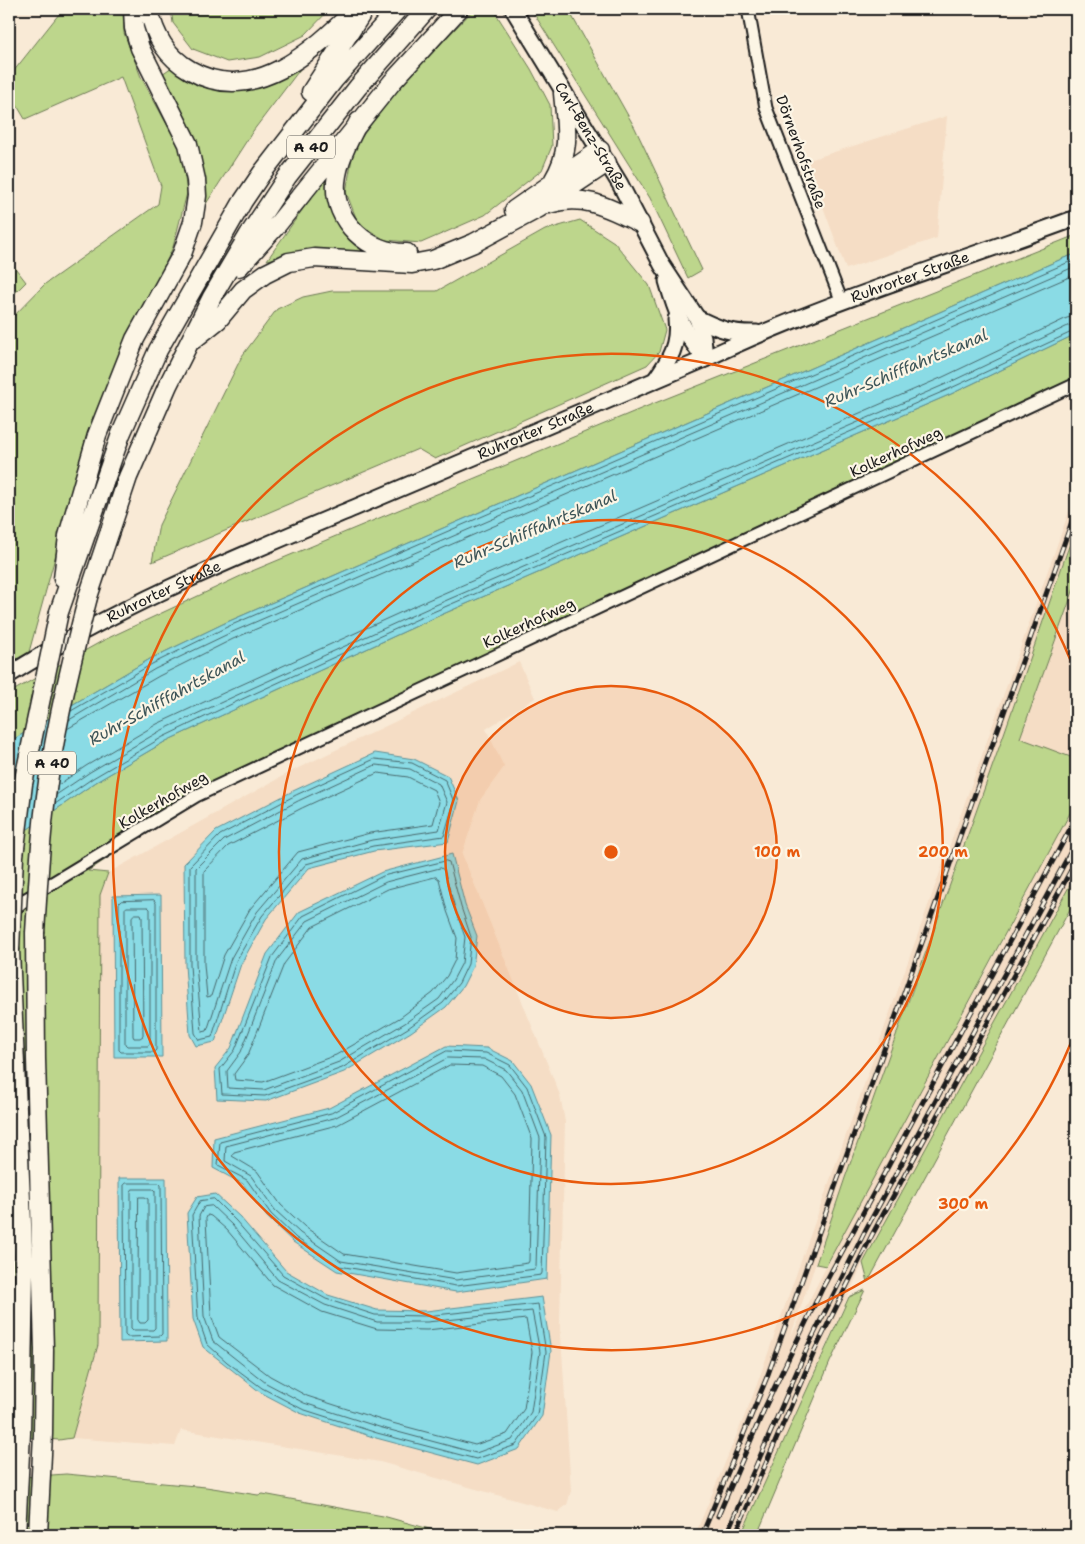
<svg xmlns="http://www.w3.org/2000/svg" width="1085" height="1544" viewBox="0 0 1085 1544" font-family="'Shantell Sans',sans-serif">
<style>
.built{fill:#f5ddc5}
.green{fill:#bdd68c;stroke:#6c7954}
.water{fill:#8adbe5;stroke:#5e8f95}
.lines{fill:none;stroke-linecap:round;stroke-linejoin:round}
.shore{stroke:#48686c;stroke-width:1}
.minor-casing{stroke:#1c1c1c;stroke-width:15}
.major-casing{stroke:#1c1c1c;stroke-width:19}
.highway-casing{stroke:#1c1c1c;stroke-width:21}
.minor{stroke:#fcf5e5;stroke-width:11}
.major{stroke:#fcf5e5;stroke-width:15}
.highway{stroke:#fcf5e5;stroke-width:18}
.rail-casing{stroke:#1c1c1c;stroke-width:5}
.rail{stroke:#fcf5e5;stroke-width:3;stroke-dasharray:9;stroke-linecap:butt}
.highway-bridge-casing{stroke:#1c1c1c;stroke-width:21;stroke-linecap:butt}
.highway-bridge{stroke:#fcf5e5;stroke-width:18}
.ring{fill:none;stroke:#e8590c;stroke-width:2.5}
.labels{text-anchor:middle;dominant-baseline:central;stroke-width:4.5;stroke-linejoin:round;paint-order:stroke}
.shield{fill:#fcf5e5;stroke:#5f5d58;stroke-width:1}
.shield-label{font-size:14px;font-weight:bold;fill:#1c1c1c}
.street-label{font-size:15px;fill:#1c1c1c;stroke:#fcf5e5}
.water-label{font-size:16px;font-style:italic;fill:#3d5558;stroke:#fcf5e5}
.centre{fill:#e8590c;stroke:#fcf5e5;stroke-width:2.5}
.ring-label{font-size:15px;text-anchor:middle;font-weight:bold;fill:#e8590c;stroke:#fcf5e5;stroke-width:4.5;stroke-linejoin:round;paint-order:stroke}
</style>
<rect width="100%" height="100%" fill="#f9ead6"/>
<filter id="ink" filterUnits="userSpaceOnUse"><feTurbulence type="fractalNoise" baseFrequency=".02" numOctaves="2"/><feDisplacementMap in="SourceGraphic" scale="10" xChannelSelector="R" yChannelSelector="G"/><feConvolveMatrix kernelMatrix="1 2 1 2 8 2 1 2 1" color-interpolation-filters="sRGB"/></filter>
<g filter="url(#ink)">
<path class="built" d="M947,116L937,238L846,269L806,161Z
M1076,492V526L1005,731L845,1178L790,1338L850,1220L997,951L1076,802V874L863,1263L741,1535H695L752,1398Z
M1076,583V759L1020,738Z
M519,662L535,698L486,729L504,767L480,800L462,854L560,1095L565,1122L560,1320L571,1491L567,1505L558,1512L380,1462L181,1430L175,1446L72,1438L98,1345L100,895L108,873L290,772Z"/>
<path class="green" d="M63,9H123L124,33L141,77L181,150L187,193L173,247L92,423L29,652L9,663V321L45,284L158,204L161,186L121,77L25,119L9,92V77Z
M171,9H330L305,35L260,57L227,62L193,49L173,23Z
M474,9H493L531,69L550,105L552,146L542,170L485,215L421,243L385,240L358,223L346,192L354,147L397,90Z
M531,9H568L635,128L702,270L688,278L650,198Z
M304,64L253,131L202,210V171L188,124L162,74L172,67L198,86L226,91L262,87Z
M331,169L330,199L386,257L292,255L267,260Z
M580,220L614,242L649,285L665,330L659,352L647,365L435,459L418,449L152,562L159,525L242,356L277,309L303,297L332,291H437L545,230Z
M1076,235V254L1064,258L225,623L150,659L9,742V693L104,640L245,574L650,405Z
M9,260L26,282L9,299Z
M1076,334V388L197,800L88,871L108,873L100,895L98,1345L72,1438L59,1440L9,1436V842L96,782L166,741L436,617L951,394Z
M1076,526V583L1020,738L1076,759V802L826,1266L816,1264L845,1178L1005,731Z
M1076,874V898L868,1282L863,1263Z
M865,1290L830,1362L757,1535H741L849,1297Z
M66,1474L206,1487L258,1495L263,1494L383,1516L451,1535H9V1478Z"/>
<path class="water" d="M1076,254V334L951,394L436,617L166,741L96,782L9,842V742L150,659L225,623L1064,258Z
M375,753L414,759L448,776L459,801L448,842L374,851L309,868L266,919L241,964L215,1042L196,1046L190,1035L185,965L184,864L216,831L293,791Z
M452,854L465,905L477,936L473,966L463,986L446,1007L411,1032L344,1072L266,1101L217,1099L215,1068L231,1048L267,954L299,912L382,872Z
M161,895L162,1057H114L113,896Z
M446,1046L487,1048L513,1061L531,1084L551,1135L547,1279L456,1292L337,1271L293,1242L267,1217L243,1184L213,1168L214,1138L329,1108Z
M119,1178H166L167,1341L120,1342Z
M215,1194L240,1217L286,1271L328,1295L377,1310L426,1311L542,1297L551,1351L542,1416L519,1449L477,1465L376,1438L300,1413L260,1392L203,1347L193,1319L187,1213L197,1197Z"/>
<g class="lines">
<path class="shore" d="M71,711L152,664L227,627L1076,259
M69,720L155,669L230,633L1076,266
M67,729L159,676L233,639L1076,274
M375,759L412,763L445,780L454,802L444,836L373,846L306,864L262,916L236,961L212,1037L199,1040L195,1033L190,965V866L220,835L296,795Z
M376,765L410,769L439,784L447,802L439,830L372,840L302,859L257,912L231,958L207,1031L202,1032L196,964V868L224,840L298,801Z
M378,773L408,777L434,790L439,802L433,824L370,833L298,852L250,909L224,955L211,996L207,997L204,964V871L228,846L302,808Z
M58,785L86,766L157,724L232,689L428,600L943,377L1067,318L1076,316
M56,795L90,772L160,731L235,696L431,607L946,384L1070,325L1076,324
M55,804L93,778L163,737L238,701L433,612L949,389L1076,330
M446,861L449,862L461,907L471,937L468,964L459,983L443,1003L408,1028L342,1068L265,1096L222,1094L220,1069L235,1050L272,957L303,916L383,876Z
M441,868L444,870L455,908L465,937L462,963L453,980L439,999L405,1023L339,1062L264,1090L228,1088L227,1071L241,1052L277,960L307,921L386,882Z
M436,877L439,879L447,911L457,938L455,960L447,976L433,993L401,1017L336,1055L263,1082L235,1080L234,1074L248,1055L284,964L312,927L388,889Z
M154,900L156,903V1050L154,1052H121L119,1050V903L121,901Z
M127,907H148L150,909V1043L148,1046H127L125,1044V909Z
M135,914H141L142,917L143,1036L140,1038H134L133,1036L132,917Z
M447,1051L486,1053L510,1065L527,1087L546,1137L542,1273L541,1275L456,1286L339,1266L296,1238L271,1214L247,1180L218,1165L220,1142L331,1113Z
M448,1058L484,1059L506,1070L522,1090L540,1138L536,1267L535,1269L456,1280L341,1261L300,1233L275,1210L251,1176L225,1161L226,1146L334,1118Z
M450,1065L482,1066L501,1076L515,1094L532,1139L529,1261L528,1263L456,1273L344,1254L305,1227L281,1205L257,1171L232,1156L234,1152L337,1125Z
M127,1183H159L161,1185L162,1334L160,1336L127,1337L125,1335L124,1185Z
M133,1189H153L155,1191V1328L153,1330H133L131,1328V1192Z
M139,1197H145L148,1199V1320L145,1323H140L138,1320Z
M214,1199L236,1221L283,1275L326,1299L375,1315L426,1316L538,1304L546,1352L537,1415L516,1445L476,1459L377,1433L302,1409L262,1388L227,1362L207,1344L198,1318L192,1215L200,1201Z
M212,1206L232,1225L278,1280L325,1305L377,1322H427L532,1311L540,1352L531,1412L512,1440L476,1453L379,1427L304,1403L266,1383L213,1341L204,1316L199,1216L204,1207Z
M208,1215L211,1216L227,1230L273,1285L322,1312L377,1329L427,1330L526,1319L532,1352L524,1409L507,1434L475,1445L381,1420L307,1396L270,1376L219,1337L211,1315L206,1219Z"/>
<defs>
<path id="minor" d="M748,9L766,108L842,302
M9,914L26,899L196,796L1076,384"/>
<g id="major">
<path id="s1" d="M513,9L620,184L662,265L697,318L703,337L705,359"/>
<path d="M667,281C676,313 684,333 705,359"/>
<path d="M697,318C718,329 733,334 757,333"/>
<path d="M655,380C670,359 679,345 676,319"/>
<path id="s2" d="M9,675C117,606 237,557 354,508C471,458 588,409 705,359C824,302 952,264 1076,218"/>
</g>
<path id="highway" d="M149,9C154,35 167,57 190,70C253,107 313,51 356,9
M311,92L362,13
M359,121C349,140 338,160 336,182C333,222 369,254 407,253
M553,181C572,150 566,127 563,93
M549,204C584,193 609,208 640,223
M514,210L600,150
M239,267L277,225L393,81L459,9
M193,340L218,320L243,290L265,274L289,262L314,258L412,264L433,260L474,243L539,208L607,163
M63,579L68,536L97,435L135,339L182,254L193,222L197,196L196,180L188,144L140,48L134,28L133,9
M88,597L128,477L168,385L212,297L248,236L287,177L358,87L427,9
M59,612L121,434L158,350L243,201L262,173L334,80L398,9
M35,933L36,1059L44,1350L43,1434L38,1535
M10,950L24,1270L21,1433L16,1535"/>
</defs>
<use href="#minor" class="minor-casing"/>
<use href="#major" class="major-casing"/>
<use href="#highway" class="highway-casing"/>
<use href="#minor" class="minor"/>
<use href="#major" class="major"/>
<use href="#highway" class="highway"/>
<defs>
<path id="rail" d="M718,1516L766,1405L823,1287L1076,818
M702,1535L767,1377L793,1305L1076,510
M726,1535L808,1346L865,1231L1076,842
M735,1535L815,1350L872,1235L1076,861"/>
</defs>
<use href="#rail" class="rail-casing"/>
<use href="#rail" class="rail"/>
<defs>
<path id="highway-bridge" d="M35,933C37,900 39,866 42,833C49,753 68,674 88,597
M10,950L14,856L23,784L59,612"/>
</defs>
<use href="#highway-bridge" class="highway-bridge-casing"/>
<use href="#highway-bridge" class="highway-bridge"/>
</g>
</g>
<circle cx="611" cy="852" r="166" fill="#e8590c" fill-opacity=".12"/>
<g class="ring">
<circle cx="611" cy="852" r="166"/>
<circle cx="611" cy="852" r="332"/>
<path d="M1076 1030A498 498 0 1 1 1076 674"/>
</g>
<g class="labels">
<g class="shield">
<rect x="287" y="135.5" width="48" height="23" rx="4"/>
<rect x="28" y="751.5" width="48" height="23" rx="4"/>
</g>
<g class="shield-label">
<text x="311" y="147">A 40</text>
<text x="52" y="763">A 40</text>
</g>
<g class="street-label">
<text stroke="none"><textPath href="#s1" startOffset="149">Carl-Benz-Straße</textPath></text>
<text transform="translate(801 152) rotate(70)">Dörnerhofstraße</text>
<text stroke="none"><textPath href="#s2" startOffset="986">Ruhrorter Straße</textPath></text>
<text stroke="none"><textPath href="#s2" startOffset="581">Ruhrorter Straße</textPath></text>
<text transform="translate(896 452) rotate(-25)">Kolkerhofweg</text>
<text stroke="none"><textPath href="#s2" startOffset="176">Ruhrorter Straße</textPath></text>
<text transform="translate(529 623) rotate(-25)">Kolkerhofweg</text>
<text transform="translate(163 800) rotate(-30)">Kolkerhofweg</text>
</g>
<g class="water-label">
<text transform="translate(906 368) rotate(-23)">Ruhr-Schifffahrtskanal</text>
<text transform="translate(535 529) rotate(-23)">Ruhr-Schifffahrtskanal</text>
<text transform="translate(167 698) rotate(-29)">Ruhr-Schifffahrtskanal</text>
</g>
</g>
<circle cx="611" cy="852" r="8" class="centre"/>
<g class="ring-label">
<text x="777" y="857">100 m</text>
<text x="943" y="857">200 m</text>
<text x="963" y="1209">300 m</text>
</g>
<rect width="1085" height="1544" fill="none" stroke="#fcf5e5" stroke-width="30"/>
<rect x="15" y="15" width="1055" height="1514" fill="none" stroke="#1c1c1c" stroke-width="2" filter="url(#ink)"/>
</svg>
